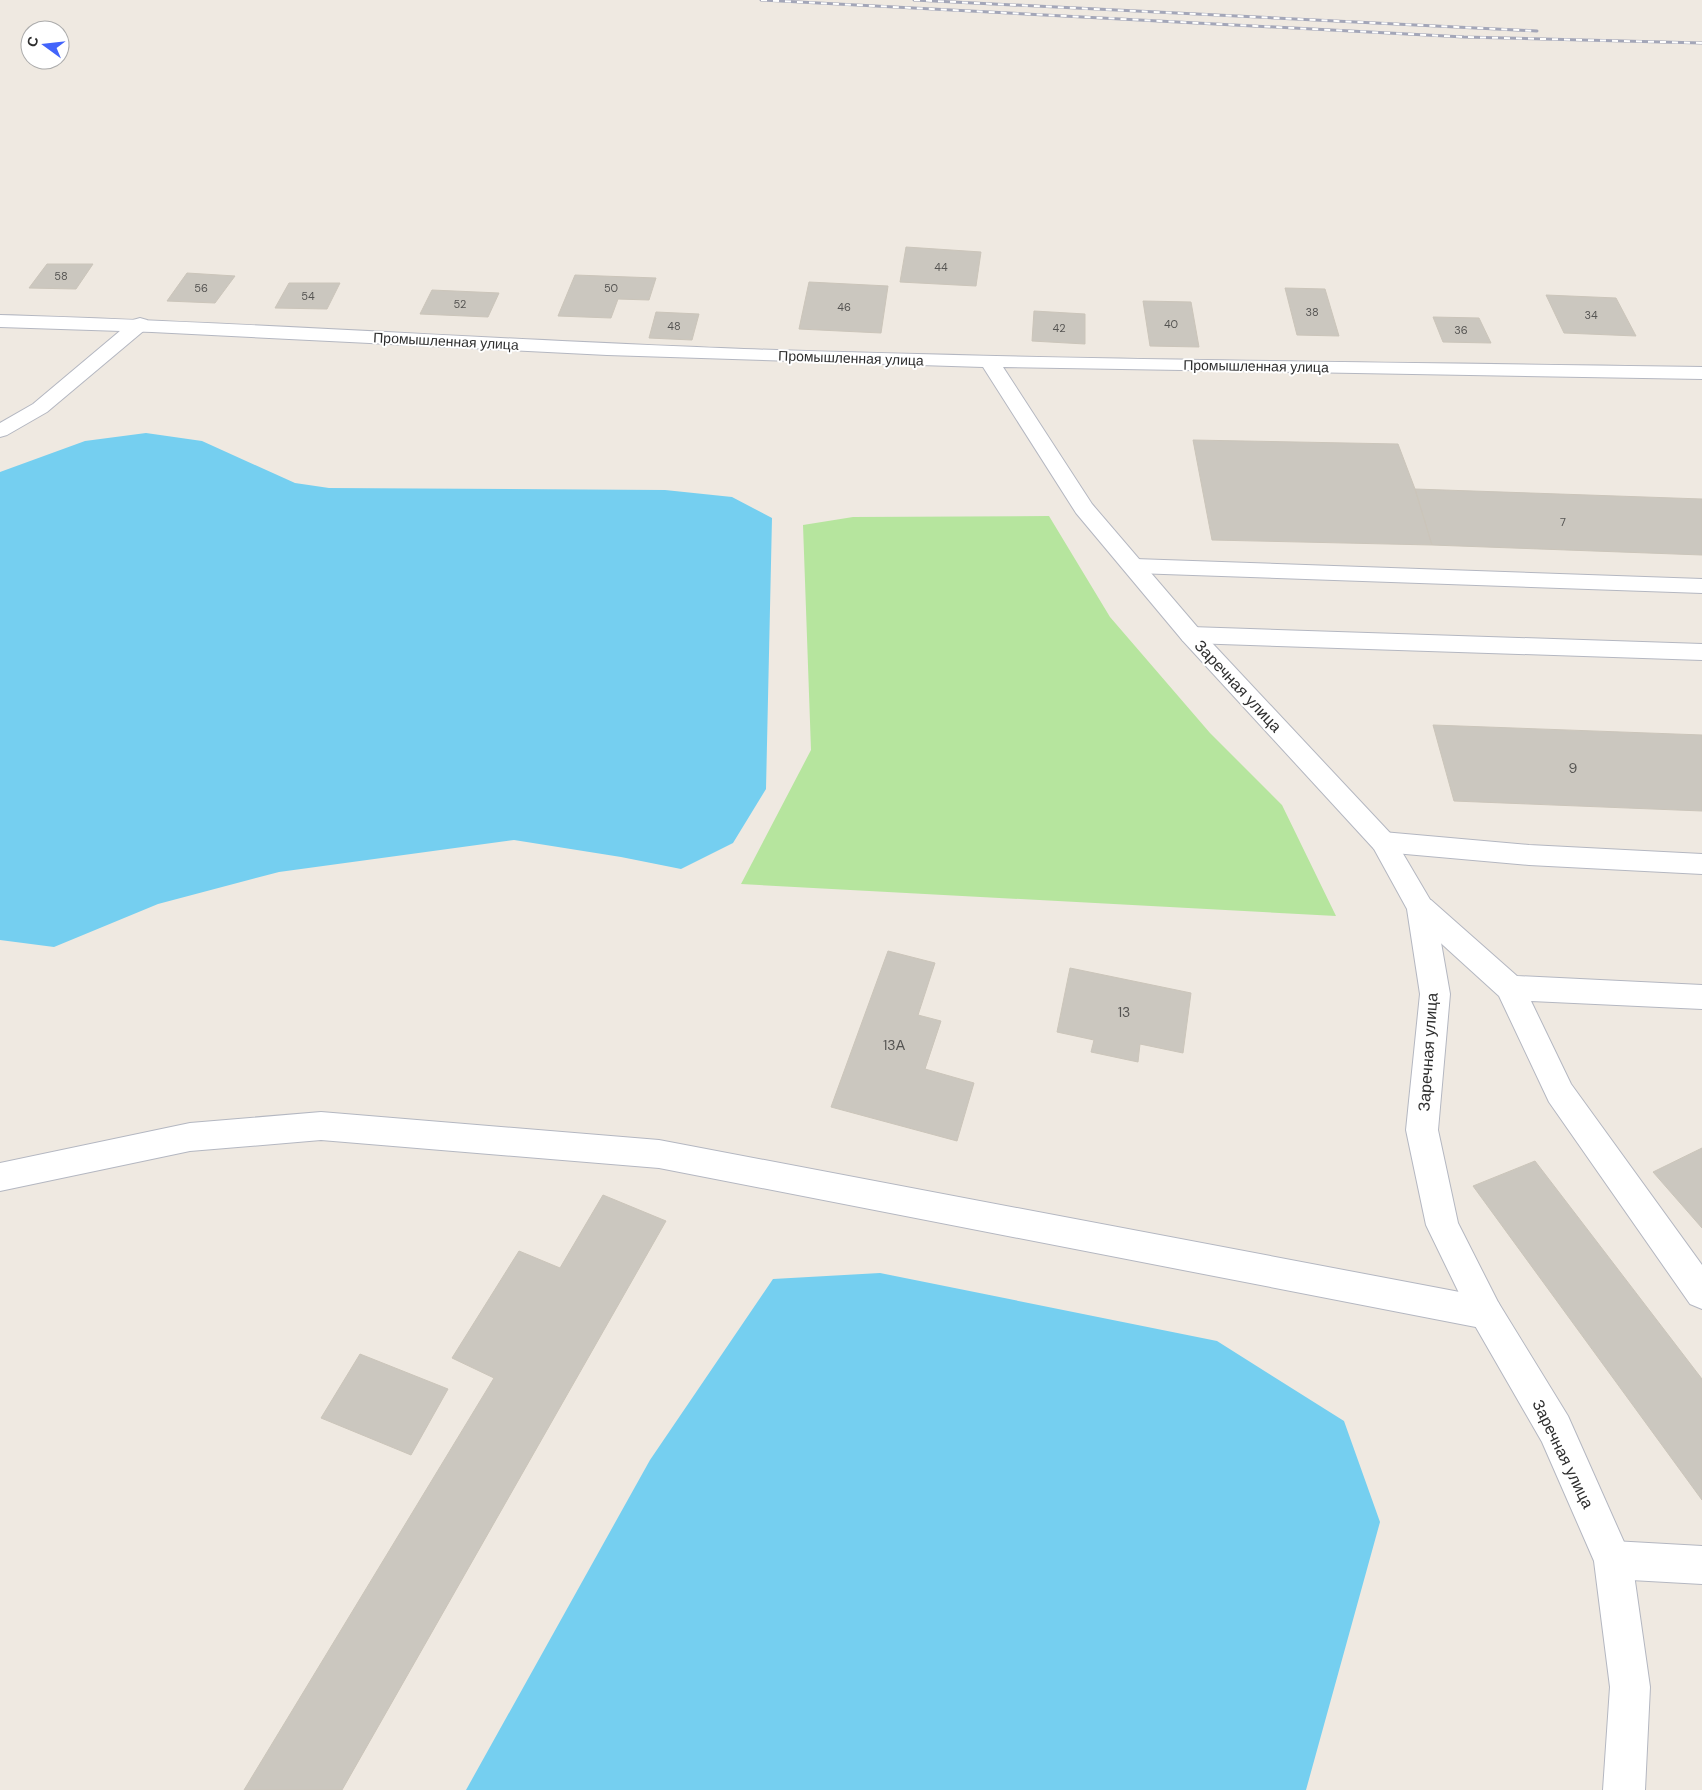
<svg xmlns="http://www.w3.org/2000/svg" width="1702" height="1790" viewBox="0 0 1702 1790" font-family="'DM Sans',sans-serif">
<style>
.green{fill:#b6e59e}
.water{fill:#75cff0}
.building{fill:#cbc7bf;stroke:#cbc5ba}
.lines{fill:none;stroke-linecap:round;stroke-linejoin:round}
.service-casing{stroke:#b4b7c1;stroke-width:2}
.minor-casing{stroke:#b4b7c1;stroke-width:2}
.service{fill:#fff;fill-rule:evenodd}
.minor{fill:#fff;fill-rule:evenodd}
.rail-casing{stroke:#a3a6b8;stroke-width:3}
.rail{stroke:#fff;stroke-width:2;stroke-dasharray:6;stroke-linecap:butt}
.labels{text-anchor:middle;dominant-baseline:central;stroke-width:4;stroke-linejoin:round;paint-order:stroke}
.far-number-label{font-size:11px;fill:#555452}
.far-street-label{font-size:14px;fill:#2e2e2e;stroke:#fff}
.number-label{font-size:14px;fill:#555452}
.street-label{font-size:16px;fill:#2e2e2e;stroke:#fff}
</style>
<rect width="100%" height="100%" fill="#efe9e1"/>
<path class="green" d="M1049,516L1110,617L1210,733L1282,805L1336,916L741,884L811,750L803,525L853,517Z"/>
<path class="water" d="M146,433L202,441L295,483L329,488L665,490L732,497L772,518L766,789L733,843L681,869L621,857L514,840L279,872L158,904L54,947L0,940V472L85,441Z
M880,1273L1217,1341L1344,1421L1380,1522L1306,1790H466L650,1460L773,1279Z"/>
<path class="building" d="M906,247L981,252L976,286L900,282Z
M47,264H93L76,289L29,288Z
M187,273L235,276L215,303L167,301Z
M575,275L656,278L649,300L618,299L611,318L558,316Z
M809,282L888,286L881,333L799,329Z
M289,283H340L327,309L275,308Z
M1285,288L1325,289L1339,336L1297,335Z
M432,290L499,293L488,317L420,314Z
M1546,295L1616,298L1636,336L1564,333Z
M1143,301L1191,302L1199,347L1150,346Z
M1034,311L1085,314V344L1032,341Z
M656,312L699,314L692,340L649,338Z
M1433,317L1479,318L1491,343L1443,342Z
M1193,440L1398,444L1415,489L1432,545L1212,540Z
M1415,489L1702,499V555L1432,545Z
M1433,725L1702,735V811L1454,801Z
M888,951L935,963L918,1015L941,1021L925,1069L974,1083L957,1141L831,1107Z
M1070,968L1191,993L1183,1053L1140,1044L1138,1062L1091,1052L1094,1040L1057,1032Z
M1702,1148V1228L1653,1172Z
M1535,1161L1702,1379V1500L1473,1186Z
M603,1195L666,1221L342,1790H244L494,1378L452,1358L519,1251L560,1268Z
M360,1354L448,1389L411,1455L321,1418Z"/>
<g class="lines">
<defs>
<path id="service" d="M140,318L147,320L149,324L147,328L47,412L7,435L0,437V423L33,404L133,320Z
M1135,559L1702,579V593L1135,573L1127,571L1124,566L1127,561Z
M1191,627L1702,644V660L1191,643L1183,641L1179,635L1183,629Z
M1383,832L1529,845L1702,854V874L1529,865L1383,852L1374,849L1370,842L1374,835Z
M1421,897L1431,900L1517,976L1702,985V1009L1531,1001L1571,1084L1702,1265V1309L1690,1304L1549,1102L1499,996L1411,916L1407,908L1411,900Z
M321,1112L659,1140L1486,1297L1498,1302L1503,1313L1498,1324L1486,1329L659,1168L321,1140L190,1151L0,1191V1163L190,1123Z
M1613,1541L1702,1546V1584L1613,1579L1600,1573L1594,1560L1600,1547Z"/>
<path id="minor" d="M0,315C248,322 496,340 744,349C1063,360 1383,362 1702,367V379L1003,367L1092,504L1199,629L1392,835L1435,908L1450,994L1438,1130L1458,1223L1498,1302L1568,1416L1632,1560L1650,1687L1645,1790H1603L1610,1687L1594,1561L1542,1442L1474,1324L1426,1225L1406,1130L1420,994L1407,909L1374,849L1183,641L1076,513L983,367L607,355L152,332L0,327Z"/>
</defs>
<use href="#service" class="service-casing"/>
<use href="#minor" class="minor-casing"/>
<use href="#service" class="service"/>
<use href="#minor" class="minor"/>
<defs>
<path id="rail" d="M761,0L1464,37L1702,43
M914,0L1537,31"/>
</defs>
<use href="#rail" class="rail-casing"/>
<use href="#rail" class="rail"/>
</g>
<g class="labels">
<g class="far-number-label">
<text x="941" y="267">44</text>
<text x="61" y="276">58</text>
<text x="201" y="288">56</text>
<text x="611" y="288">50</text>
<text x="308" y="296">54</text>
<text x="460" y="304">52</text>
<text x="844" y="307">46</text>
<text x="1312" y="312">38</text>
<text x="1591" y="315">34</text>
<text x="1171" y="324">40</text>
<text x="674" y="326">48</text>
<text x="1059" y="328">42</text>
<text x="1461" y="330">36</text>
<text x="1563" y="522">7</text>
</g>
<g class="far-street-label">
<text transform="translate(446 341) rotate(3)">Промышленная улица</text>
<text transform="translate(851 358) rotate(2)">Промышленная улица</text>
<text transform="translate(1256 366) rotate(1)">Промышленная улица</text>
</g>
<g class="number-label">
<text x="1573" y="768">9</text>
<text x="1124" y="1012">13</text>
<text x="894" y="1045">13А</text>
</g>
<g class="street-label">
<text transform="translate(1238 686) rotate(47)">Заречная улица</text>
<text transform="translate(1428 1052) rotate(-86)">Заречная улица</text>
<text transform="translate(1563 1454) rotate(64)">Заречная улица</text>
</g>
</g>
<g transform="translate(45 45) rotate(285)"><circle r="24" fill="#ffffff" stroke="#ababab"/>
<path d="M0-4L9 19L0 12L-9 19Z" fill="#4264fb"/>
<text y="-8" font-size="14" font-weight="bold" text-anchor="middle" fill="#2e2e2e">С</text>
</g>
</svg>
